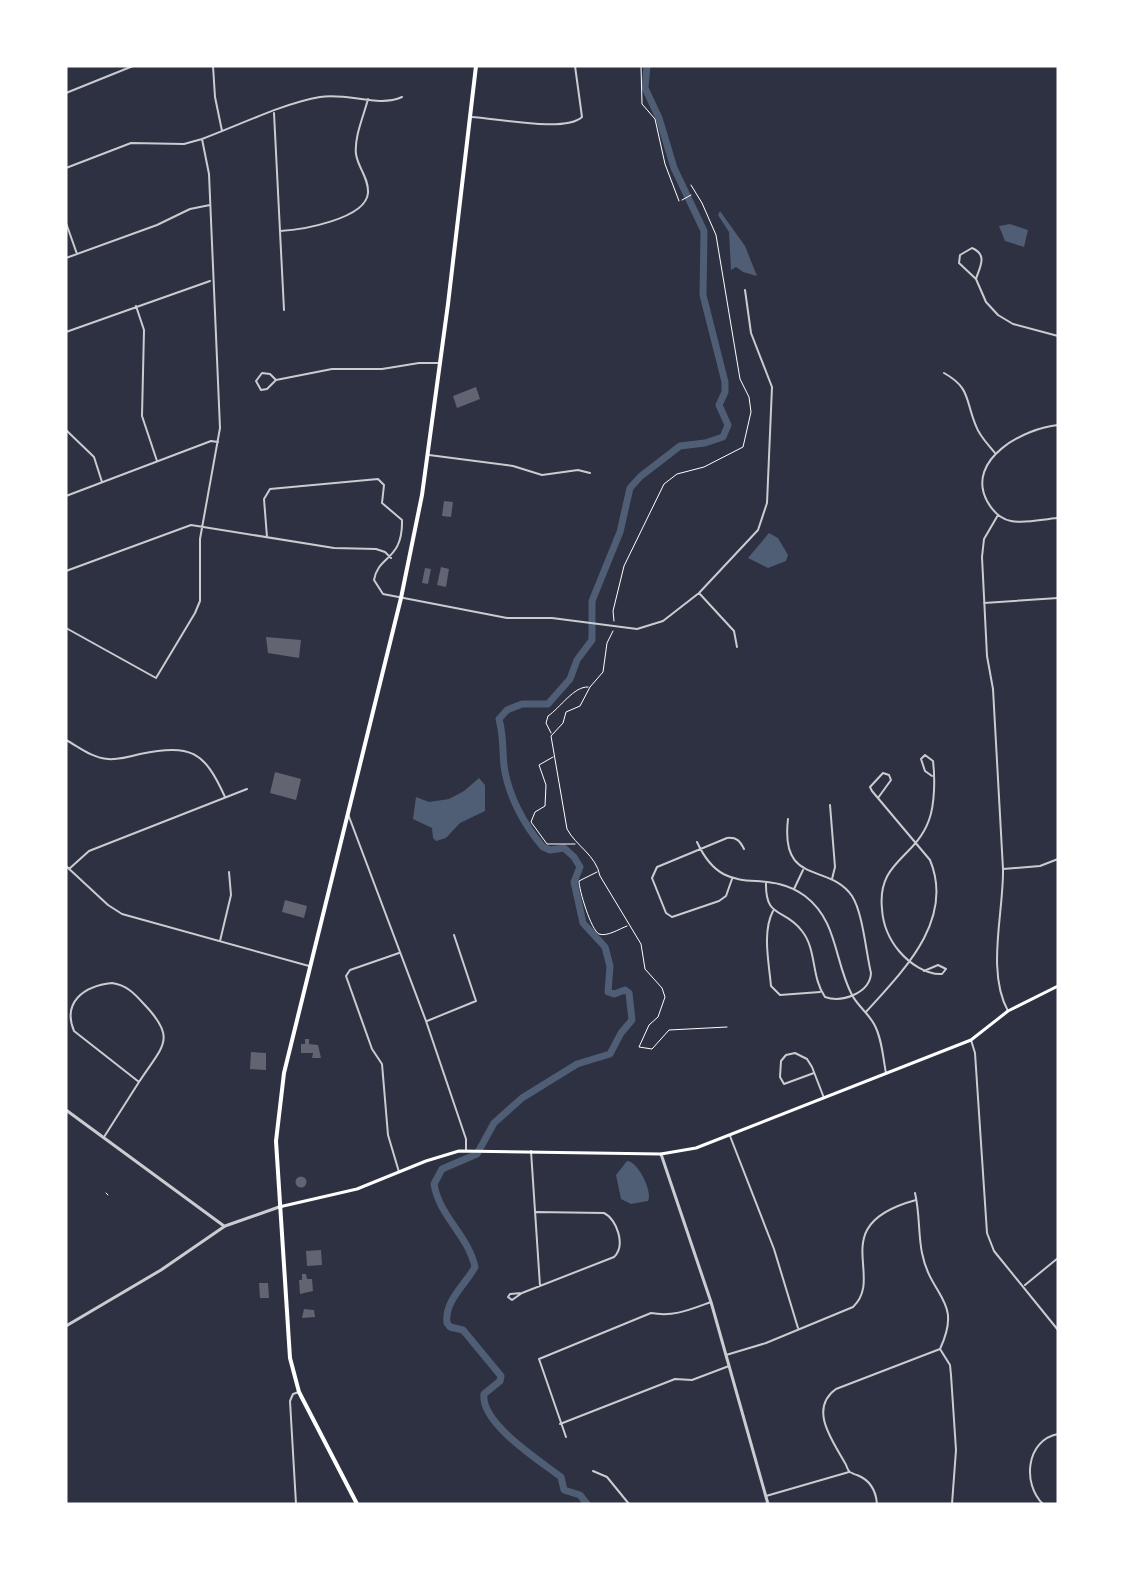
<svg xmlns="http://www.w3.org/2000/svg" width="1124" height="1570" viewBox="0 0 1124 1570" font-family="Literata,serif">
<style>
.water{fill:#4f5d75}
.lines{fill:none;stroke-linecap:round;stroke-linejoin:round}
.river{stroke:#4f5d75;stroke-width:7}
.building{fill:#626471}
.path{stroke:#fff;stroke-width:1}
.minor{stroke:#caccd0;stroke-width:2}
.tertiary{stroke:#caccd0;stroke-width:3}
.secondary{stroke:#fff;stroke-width:3}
.primary{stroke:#fff;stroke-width:4}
</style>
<rect width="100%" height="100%" fill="#2d3142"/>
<path class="water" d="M720,211L745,246L757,276L743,272L736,267L731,270L729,232L718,215Z
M1010,224L1028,230L1024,247L1005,241L999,226Z
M769,533L778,538L788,555L786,561L768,568L748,558Z
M479,778L485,785V811L460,823L446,838L436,841L433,838L432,828L413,819L416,797L429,802L449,799L464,791Z
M627,1161C638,1161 653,1192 648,1201L631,1204L621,1199L616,1175Z"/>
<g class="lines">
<path class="river" d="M587,1504L580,1495L564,1490L561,1477C540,1461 480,1423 484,1394L500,1381L501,1376L463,1330L450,1327L447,1323C444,1301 466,1284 475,1267C468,1235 439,1216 434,1184L442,1169L477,1154L494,1123L522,1098L577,1064L610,1054L621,1033L632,1020L629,993L625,990L614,994L608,992L610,966L605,947L583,923L574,882L580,867L574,857L564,848L550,850L543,847C524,825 508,795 504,766C502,747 504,738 499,719L507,710L522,704H548L570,679L577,660L592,640V601L620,532L630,488L641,476L680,446L705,443L723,437L728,425L719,405L725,392V382L703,295L704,231L674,168L659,118L645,88L647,66"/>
</g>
<path class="building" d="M476,387L480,399L457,408L453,396Z
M444,501L453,502L451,517L442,516Z
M441,567L449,569L446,587L437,585Z
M425,568L431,569L428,584L422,583Z
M266,637L301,640L299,658L268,653Z
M275,772L301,779L296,800L270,793Z
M285,900L307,906L304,918L282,912Z
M305,1039H309V1044L318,1045L321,1058H312L313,1053H301V1044H305Z
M251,1052L266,1053V1070L250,1069Z
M295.5 1182a5.5 5.5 0 1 1 11 0a5.5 5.5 0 1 1-11 0Z
M321,1250L322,1265L307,1266L306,1251Z
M302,1274H306L307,1279H312L313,1291L300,1294L299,1280H302Z
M259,1283H268L269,1298H260Z
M304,1309L314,1310L315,1317L302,1318Z"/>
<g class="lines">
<path class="path" d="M641,66L642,104L655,119L665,164L679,201
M682,200L691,195
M614,621L613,611L624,566L664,484L677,474L704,467L743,447L751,412L749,397L740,379L716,235L702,203L691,185
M613,631L607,643L603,672L590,687L580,706L566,712L563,723L551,736L567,829C576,846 596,855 600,876L641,944L645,969L662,988L665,997L658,1017L649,1025L639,1047L652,1049L669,1030L727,1027
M551,733L546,723L548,716C560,708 574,686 588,687
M553,757L539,765L546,785L545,806L535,812L531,822L547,844H575
M597,872L579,881C579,890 591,930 599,934C607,937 619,929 627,926
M66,1147V1202
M106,1193L108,1195"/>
<path class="minor" d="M213,66L215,97L222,131
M714,66H733
M66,93L133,66
M274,113L284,310
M471,117C496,118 565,133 582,117L575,66
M66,168L131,143L184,144L202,139C237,126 284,103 320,97C348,92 378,108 402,97
M66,223L77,254
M280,231C301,230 366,219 368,193C369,178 358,168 356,154C354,137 364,115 368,99
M66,258L157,225L190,209L210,205
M976,279C980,266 988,255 972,248L960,255L959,263L976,279L986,302L998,315L1013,324L1058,336
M136,306L144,330L142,416L157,461
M66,332L210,281
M944,373C971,388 965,400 976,426C980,437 988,444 995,453
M276,380L270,374L262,373L256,381L261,390L267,389L276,380L332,369H382L419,363H441
M1058,425C1025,428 965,459 987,501C992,510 1000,519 1011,521C1026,524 1043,519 1058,518
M66,430L94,457L102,482
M429,455L513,466L542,475L578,470L590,473
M66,496L211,441L218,442
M998,515L984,539L982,557L987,656L993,689L1003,869C1004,911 986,971 1008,1011
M267,537L264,499L270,489L378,479L384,485L382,503L402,520C403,561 378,555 374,580L383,594L507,618H552L637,629L663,621L699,593L758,530L767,503L772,387L751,333L745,290
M66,571L191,525L334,548L376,549L385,552L391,558
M699,593L734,631L737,647
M984,603L1058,598
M66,628L156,678L195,613L200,601V539L220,428L209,174L202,139
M66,740C79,747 92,758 108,759C118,760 129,757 140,754C190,744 204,750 225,797
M830,805L835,867L832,879
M348,814L426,1021L466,1139V1150
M697,842C725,903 763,865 805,896C838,921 834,961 852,995C857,1005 868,1013 874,1024C882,1038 883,1058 886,1073
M66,866L108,905L122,914L309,966
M69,869L89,851L247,789
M1003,869L1040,866L1058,859
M732,879L726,896L719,901L672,917L666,913L652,878L657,867L662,865L727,838C737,837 740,841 744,849
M766,882C765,920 784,907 802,931C817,950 811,977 825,997C842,1003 870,993 871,973C866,953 863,913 852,896C829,862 780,887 788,819
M794,889L803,870
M773,911C762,932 769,963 771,986L780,995L820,992
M220,941L231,895L229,872
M924,971L938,965L946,969L942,974C926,975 909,963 899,951C889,939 883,925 882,909C877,861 915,859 929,820C935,804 935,777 933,761L925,755L921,759L925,771L932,776
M112,983C126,985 134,993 143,1003C178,1039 163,1045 139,1082L74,1031C62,1002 84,986 112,983Z
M866,1012C903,971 955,920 930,860L872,791L870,787L883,773L889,775L891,780L878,798
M427,1021L476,1001L454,935
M971,1040L975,1053L987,1233L994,1251L1058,1330
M814,1073L784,1084L780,1077L781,1061L786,1055L795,1053L807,1059L812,1067L824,1098
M730,1136L774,1249L798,1328
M104,1137L139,1082
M531,1151L540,1286
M399,1172L388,1135L382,1064L372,1049L346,976L350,970L399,953
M1025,1285L1058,1258
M522,1293L512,1300L508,1297L510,1294L522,1293L614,1257C626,1246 617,1219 604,1213L536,1212
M940,1349L950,1365L951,1375L956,1450L952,1504
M726,1355L766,1343L853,1307C886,1276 824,1225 916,1200
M560,1424L675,1379L692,1380L729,1366
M566,1437L539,1359L651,1313C674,1317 689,1310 711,1302
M593,1471L607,1477L629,1504
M766,1496L849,1472
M296,1504L290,1401L293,1394L299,1392
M877,1504C876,1491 870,1480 857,1475C856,1475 849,1472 849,1471C847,1469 847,1466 845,1463C833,1441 808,1409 836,1389L940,1349C963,1300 931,1298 922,1253C918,1233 920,1214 915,1193
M1043,1504C1022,1484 1026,1440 1058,1434"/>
<path class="tertiary" d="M66,1110L224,1226
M661,1154L711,1302L768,1504
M66,1326L161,1270L225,1226L279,1207"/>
<path class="secondary" d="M279,1207L357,1189L426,1161L459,1151L661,1154L696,1148L971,1040L1008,1011L1058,986"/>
<path class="primary" d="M357,1504L299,1392L290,1358L276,1141L284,1073L401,598L422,495L448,304L476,66"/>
</g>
<rect width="1124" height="1570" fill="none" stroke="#ffffff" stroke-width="135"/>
</svg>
